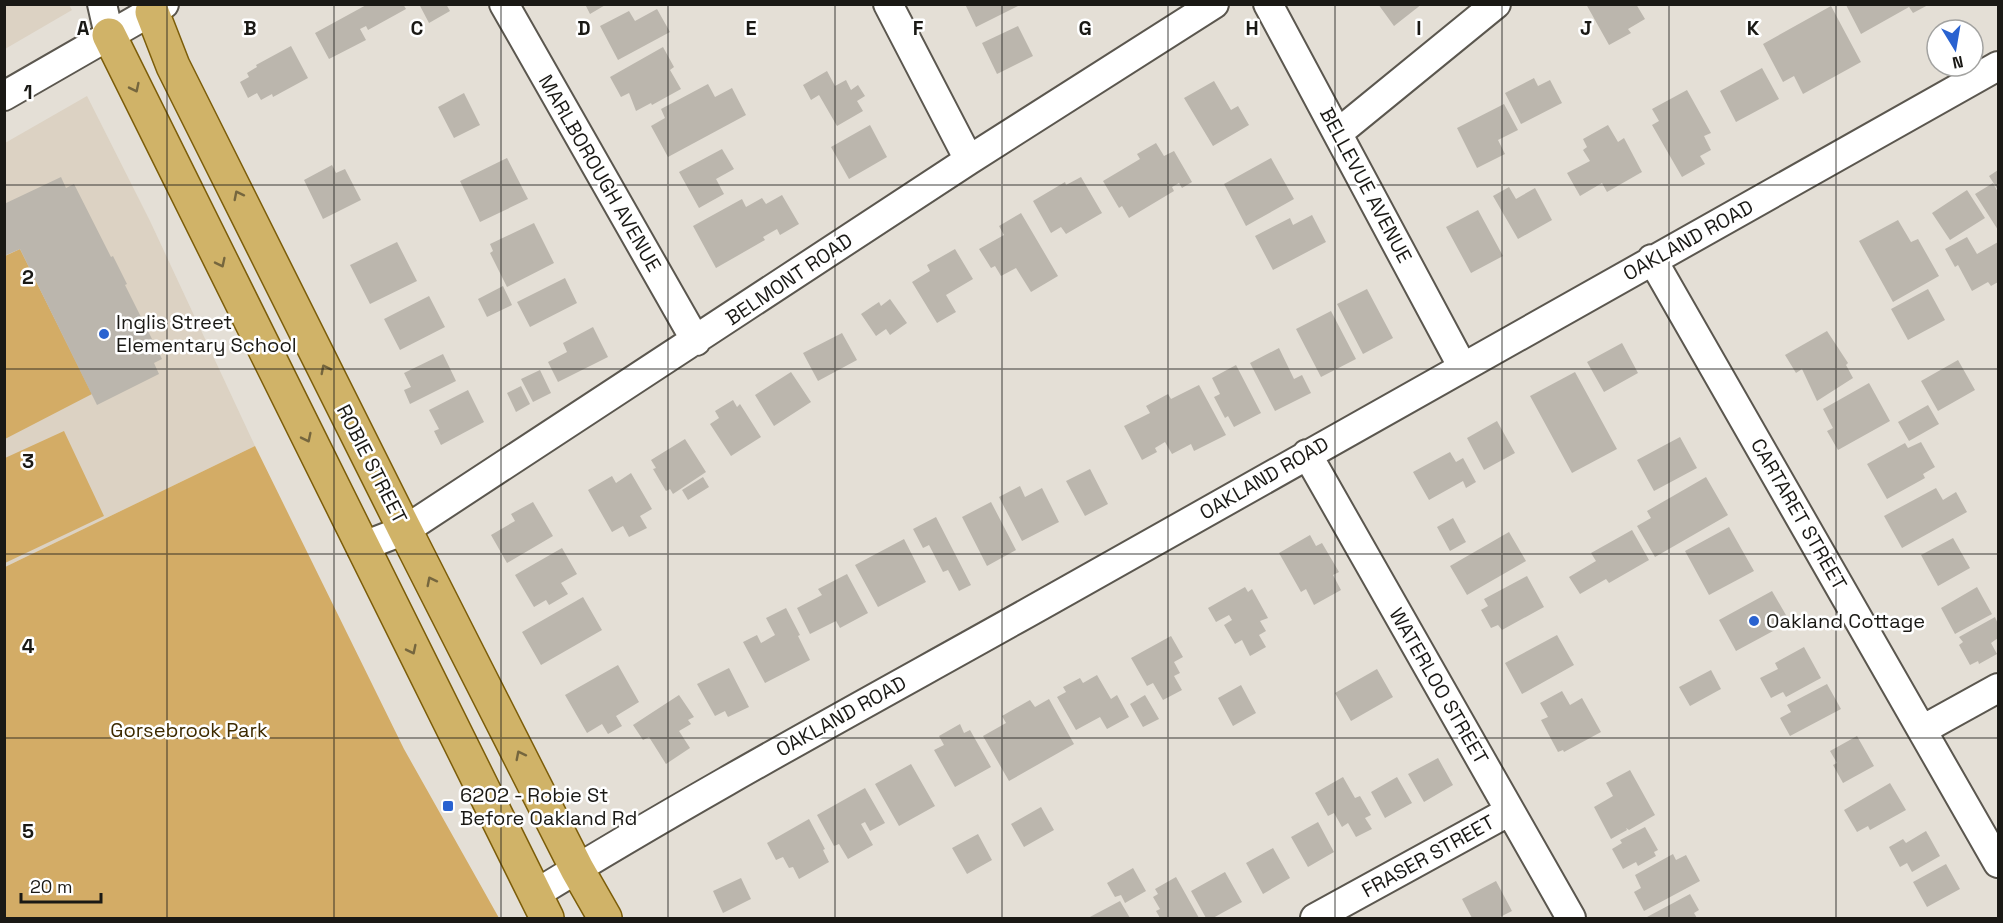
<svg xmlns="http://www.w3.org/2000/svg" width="2003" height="923" viewBox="0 0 2003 923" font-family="'Space Grotesk',sans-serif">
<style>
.built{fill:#dcd2c3}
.green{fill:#d3ac66}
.building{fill:#bbb6ad}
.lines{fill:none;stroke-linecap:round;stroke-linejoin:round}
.minor-casing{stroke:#5b574f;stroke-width:32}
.major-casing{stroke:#7c5d09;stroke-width:36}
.minor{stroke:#fff;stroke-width:28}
.major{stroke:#d0b368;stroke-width:33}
.oneway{stroke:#75663e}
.grid{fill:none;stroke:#1a1915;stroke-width:1.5;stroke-opacity:0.55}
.poi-dot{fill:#2962d0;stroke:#fff;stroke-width:2}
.labels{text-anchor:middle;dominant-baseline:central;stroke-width:5;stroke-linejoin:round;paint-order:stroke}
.street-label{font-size:20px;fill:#1a1915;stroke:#fff}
.poi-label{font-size:20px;fill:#1a1915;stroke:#fff;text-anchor:start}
.park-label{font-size:20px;fill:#3d2a00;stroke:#fff}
.grid-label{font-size:20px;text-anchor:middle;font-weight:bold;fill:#1a1915;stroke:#fff;stroke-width:5;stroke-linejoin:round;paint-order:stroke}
</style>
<rect width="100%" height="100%" fill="#e4dfd6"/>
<path class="built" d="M5,4L69,5L72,10L5,49Z
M87,96L150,221L255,446L5,567V143Z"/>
<path class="green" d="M20,249L92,394L5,439V256Z
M64,431L104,516L5,563V458Z
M255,446L404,749L499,918H5V567Z"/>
<path class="building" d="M368,4H403L406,9L368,30L366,26L360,29L366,40L329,59L315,33Z
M419,4H446L450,11L429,23Z
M585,4H607L590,14Z
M965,4H1022L976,27Z
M1378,4H1422L1394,26Z
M1586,4H1636L1645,19L1628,29L1631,33L1609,45Z
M1846,5H1928L1913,13L1909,7L1861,34Z
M1831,6L1861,62L1803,94L1794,76L1783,82L1763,44Z
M657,9L670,32L618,60L600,26L629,11L635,21Z
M1018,26L1033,56L997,74L982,43Z
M291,46L308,78L273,97L272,94L261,100L257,93L248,98L240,82L249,77L247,73L257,67L256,65Z
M663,47L674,67L670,70L681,89L652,105L651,103L636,111L629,93L621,97L610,77Z
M1762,68L1779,99L1736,122L1720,91Z
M827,71L835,86L846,80L851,90L858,85L865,96L857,101L863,111L837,126L819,95L811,100L803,85Z
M1534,78L1538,86L1550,80L1562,103L1521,124L1505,93Z
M1214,81L1231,110L1238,106L1249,125L1213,146L1184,98Z
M708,84L715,97L732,88L746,115L668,157L651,126L665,118L661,109Z
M1687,90L1711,133L1704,136L1711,150L1700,156L1705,164L1682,177L1652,125L1659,121L1652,109Z
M464,93L480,125L454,138L438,107Z
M1504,104L1518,130L1498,140L1505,154L1477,168L1457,128Z
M870,125L887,157L849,179L831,147Z
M1608,125L1618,142L1624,138L1642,172L1607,192L1602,183L1580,196L1567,173L1590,161L1583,150L1587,147L1583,139Z
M1156,143L1164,156L1174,151L1192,182L1182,188L1179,183L1172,187L1174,191L1129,218L1122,206L1119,208L1103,181L1140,159L1137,154Z
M722,149L734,169L716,179L724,194L699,208L679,172Z
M507,158L528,199L480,222L460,181Z
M1271,158L1294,199L1246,226L1224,184Z
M332,165L336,173L345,169L361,200L323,219L304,180Z
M1998,170V190L1989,176Z
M61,177L66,188L74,184L111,257L113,256L127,284L125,285L162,359L154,363L159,374L97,405L20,249L4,256V204Z
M1081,177L1102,213L1066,234L1061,227L1051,233L1033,201L1065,182L1066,185Z
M1993,183L1998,192V230L1975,194Z
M1509,187L1516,199L1535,188L1552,220L1518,239L1493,196Z
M1967,190L1985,218L1950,240L1932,213Z
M782,195L799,224L780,235L777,229L763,237L765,240L716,268L693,226L742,199L746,207L762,198L766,204Z
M1478,210L1503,256L1471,273L1446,227Z
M1021,213L1058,276L1031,292L1016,268L1001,276L995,266L991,268L979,249L1004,235L999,226Z
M1312,215L1326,242L1273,270L1255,236L1290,218L1293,225Z
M1898,220L1911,242L1918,239L1939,276L1893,302L1859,241Z
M534,223L554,263L507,287L490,253L493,251L490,244Z
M1967,237L1977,254L1998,242V282L1991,286L1988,282L1972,291L1958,265L1955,267L1945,249Z
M397,242L417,281L370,304L350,265Z
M955,249L973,279L946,295L956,312L937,323L912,282L930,271L927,265Z
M565,278L577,303L530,327L517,302Z
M503,286L512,305L487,317L478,299Z
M1367,289L1393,338L1363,354L1337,304Z
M1928,289L1945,320L1908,340L1891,309Z
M429,296L445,327L400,350L384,319Z
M890,299L907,323L890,335L886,329L876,336L861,314L879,302L881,306Z
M1331,311L1356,359L1321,377L1296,329Z
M593,327L608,357L558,382L548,362L567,352L563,343Z
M1827,331L1848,363L1846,365L1853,378L1817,401L1802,369L1796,373L1785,355Z
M842,333L857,360L818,381L803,353Z
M1622,343L1638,373L1604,392L1587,362Z
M1279,348L1294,379L1302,375L1311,393L1275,411L1250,363Z
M443,354L456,381L410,404L404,390L411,387L404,373Z
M1958,360L1975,390L1938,411L1921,381Z
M1236,365L1261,413L1234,427L1228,416L1225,418L1214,397L1220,394L1212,378Z
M540,370L551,393L533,402L521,379Z
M791,372L811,402L774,426L755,395Z
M1575,372L1617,449L1572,473L1530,396Z
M1869,383L1890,421L1838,450L1827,431L1833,428L1823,409Z
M1199,385L1226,435L1194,451L1191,444L1172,454L1165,442L1155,448L1157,452L1142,460L1124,426L1150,413L1146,406L1168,394L1171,399Z
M521,386L530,404L516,412L507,393Z
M468,390L484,422L441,445L434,431L439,429L429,410Z
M733,400L737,407L740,404L761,437L731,456L710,424L719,418L715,411Z
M1928,405L1939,424L1909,441L1898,422Z
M1497,421L1515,453L1484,470L1467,438Z
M1680,437L1697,468L1654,491L1637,460Z
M685,439L706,472L673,494L670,489L666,491L653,469L656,468L651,460Z
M1921,442L1935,467L1923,474L1925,478L1887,499L1867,464L1905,443L1908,448Z
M1450,452L1456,462L1463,458L1476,482L1466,488L1463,481L1429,500L1413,472Z
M1090,469L1108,504L1085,516L1066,481Z
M631,473L652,509L640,516L647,528L629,537L623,526L612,532L588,490L612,476L616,483Z
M703,477L709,487L688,500L682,490Z
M1706,477L1728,515L1655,557L1637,526L1651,518L1647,511Z
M1020,486L1025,497L1042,488L1059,522L1022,541L999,497Z
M1936,488L1943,500L1956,492L1967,512L1902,548L1884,516Z
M533,502L553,536L507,563L491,535L515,521L511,514Z
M991,502L1016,550L987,566L962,517Z
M936,517L971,585L959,591L948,570L943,572L929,545L923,548L913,529Z
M1453,518L1466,542L1450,551L1437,527Z
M1729,527L1754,571L1709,595L1685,551Z
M1632,530L1649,560L1609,583L1606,579L1580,594L1569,577L1596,561L1591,553Z
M1509,532L1526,561L1467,595L1450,566Z
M1310,535L1316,546L1322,543L1339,572L1333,575L1341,590L1314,605L1306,589L1301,592L1279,553Z
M1953,538L1970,568L1938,586L1921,555Z
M904,539L926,582L878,607L855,565Z
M562,548L577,574L561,583L568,594L549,605L546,600L534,607L515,575Z
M847,574L868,613L840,628L836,621L810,634L797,608L822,595L818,589Z
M1527,576L1544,607L1502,630L1498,625L1491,628L1481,610L1488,606L1484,599Z
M1245,587L1248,592L1252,589L1268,618L1260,621L1266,631L1259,635L1266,647L1250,656L1242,640L1235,644L1224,625L1232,620L1229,615L1216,622L1208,608Z
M1977,587L1992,614L1955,634L1941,608Z
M1772,591L1790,622L1736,651L1719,620Z
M583,597L602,630L541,665L522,632Z
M786,608L800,635L798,636L810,660L765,683L743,642L757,635L761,643L775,635L766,618Z
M1995,617L1998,624V638L1991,643L1997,654L1979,664L1978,661L1970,665L1959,645L1963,642L1959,637Z
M1557,635L1574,665L1522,694L1505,663Z
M1171,636L1183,657L1174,662L1180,673L1174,676L1182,690L1163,700L1153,683L1147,686L1131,658Z
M1804,647L1821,678L1786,697L1783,692L1771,698L1760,678L1778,669L1775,663Z
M618,665L639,702L616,716L622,726L608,734L602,724L587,733L565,695Z
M729,668L749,707L728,717L725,711L715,716L697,684Z
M1377,669L1393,697L1351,721L1335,693Z
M1711,670L1721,689L1690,706L1679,687Z
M1097,675L1111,699L1117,695L1129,717L1107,729L1100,717L1076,730L1057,697L1066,692L1063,687L1080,678L1083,683Z
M1827,684L1841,709L1790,736L1780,718L1791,712L1787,705Z
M1241,685L1256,713L1233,726L1218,698Z
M1562,691L1570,705L1582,698L1601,732L1564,752L1563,750L1558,752L1541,720L1548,717L1540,703Z
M679,695L694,717L688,720L691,724L679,731L690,748L666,764L649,737L643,740L633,725Z
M1145,695L1159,719L1143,727L1130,704Z
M1049,699L1074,744L1009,781L983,736L1006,723L1002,716L1030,700L1035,707Z
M960,724L964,733L970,730L991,767L955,787L934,750L944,745L939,736Z
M1857,736L1874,766L1843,783L1833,765L1837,763L1830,751Z
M1438,758L1453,785L1424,802L1408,774Z
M911,764L935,806L899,826L875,784Z
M1630,770L1655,815L1629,830L1626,828L1627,830L1611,839L1594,807L1613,796L1606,783Z
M1343,777L1355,798L1360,796L1371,815L1365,818L1372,829L1356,837L1348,823L1342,827L1334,813L1328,816L1315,793Z
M1397,777L1412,803L1385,818L1371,792Z
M1890,783L1906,810L1870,830L1868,826L1857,832L1844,810Z
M865,788L885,823L870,831L865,822L861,824L873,845L848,859L839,844L834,846L817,815Z
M1041,807L1054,830L1024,847L1011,824Z
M809,819L825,849L823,850L829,862L799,879L793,867L789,868L783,857L776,860L767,843Z
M1318,822L1334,852L1308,867L1291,837Z
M1645,827L1658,850L1654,852L1656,856L1638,866L1636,862L1623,869L1612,849L1622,843L1620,840Z
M1926,831L1940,856L1912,872L1907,863L1900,867L1889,847L1903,839L1906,843Z
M978,834L992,860L967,874L952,848Z
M1273,848L1290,878L1263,894L1246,863Z
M1673,854L1676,860L1686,855L1700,881L1644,911L1634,892L1641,888L1635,875Z
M1946,864L1960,889L1927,907L1913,882Z
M1133,868L1146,891L1125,903L1121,895L1115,897L1107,883Z
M1225,872L1242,902L1213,918H1206L1191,891Z
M1176,877L1199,918H1160L1156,911L1160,909L1153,897L1158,894L1155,889Z
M741,878L751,899L723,913L713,891Z
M1496,881L1512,911L1498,918H1472L1462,899Z
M1690,894L1699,910L1694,913L1697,918H1648L1647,917Z
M1120,901L1130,918H1088Z"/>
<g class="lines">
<defs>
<path id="minor" d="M102,4L109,35
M504,4L696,341
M888,4L969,160
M1268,4L1462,366
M4,96L164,4
M1338,133L1496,4
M1652,259L1998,863
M1307,454L1571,918
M361,547L405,530L969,160L1214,4
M1922,730L1998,688
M534,895C709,787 891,690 1070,589C1379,414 1688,239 1998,66
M1315,918L1510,811"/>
<path id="major" d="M152,12L173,66L405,530L577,869L605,918
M109,35L547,918"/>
</defs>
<use href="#minor" class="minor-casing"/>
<use href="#major" class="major-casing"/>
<use href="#minor" class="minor"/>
<use href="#major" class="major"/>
</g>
<defs><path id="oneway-chevron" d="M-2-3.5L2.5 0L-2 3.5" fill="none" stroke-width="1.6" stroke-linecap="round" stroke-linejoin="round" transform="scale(1.5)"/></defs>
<g class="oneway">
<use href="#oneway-chevron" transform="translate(135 88) rotate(64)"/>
<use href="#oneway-chevron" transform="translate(238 195) rotate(-117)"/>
<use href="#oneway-chevron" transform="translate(221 263) rotate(64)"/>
<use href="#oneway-chevron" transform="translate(325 369) rotate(-117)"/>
<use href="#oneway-chevron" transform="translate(307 438) rotate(64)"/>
<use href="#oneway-chevron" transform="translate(431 581) rotate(-117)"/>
<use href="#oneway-chevron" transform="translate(412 650) rotate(64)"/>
<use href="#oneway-chevron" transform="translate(520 755) rotate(-117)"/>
</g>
<path class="grid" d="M167,4V918M334,4V918M501,4V918M668,4V918M835,4V918M1002,4V918M1168,4V918M1335,4V918M1502,4V918M1669,4V918M1836,4V918M4,185H1998M4,369H1998M4,554H1998M4,738H1998"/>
<g class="poi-dot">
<circle cx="104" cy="334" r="6"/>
<circle cx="1754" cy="621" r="6"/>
<rect x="442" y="800" width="12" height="12" rx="3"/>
</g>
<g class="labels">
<g class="street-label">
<text transform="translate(600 173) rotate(60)">MARLBOROUGH AVENUE</text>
<text transform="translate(1366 185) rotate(62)">BELLEVUE AVENUE</text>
<text transform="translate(1688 240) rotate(-29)">OAKLAND ROAD</text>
<text transform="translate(789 279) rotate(-34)">BELMONT ROAD</text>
<text transform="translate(372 464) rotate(63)">ROBIE STREET</text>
<text transform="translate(1264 478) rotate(-30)">OAKLAND ROAD</text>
<text transform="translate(1799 514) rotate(60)">CARTARET STREET</text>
<text transform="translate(1439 686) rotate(60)">WATERLOO STREET</text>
<text transform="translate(841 716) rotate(-29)">OAKLAND ROAD</text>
<text transform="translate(1428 856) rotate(-29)">FRASER STREET</text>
</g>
<g class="poi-label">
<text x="116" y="322">Inglis Street<tspan x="116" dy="23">Elementary School</tspan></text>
<text x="1766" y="621">Oakland Cottage</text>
<text x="460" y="795">6202 - Robie St<tspan x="460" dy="23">Before Oakland Rd</tspan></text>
</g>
<g class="park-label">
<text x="189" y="730">Gorsebrook Park</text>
</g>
</g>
<g class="grid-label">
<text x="83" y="35">A</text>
<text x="250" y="35">B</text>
<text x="417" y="35">C</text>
<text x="584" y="35">D</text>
<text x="751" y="35">E</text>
<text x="918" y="35">F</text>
<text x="1085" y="35">G</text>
<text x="1252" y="35">H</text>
<text x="1419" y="35">I</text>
<text x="1586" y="35">J</text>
<text x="1753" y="35">K</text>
<text x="28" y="99">1</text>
<text x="28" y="284">2</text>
<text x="28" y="468">3</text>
<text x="28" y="653">4</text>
<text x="28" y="838">5</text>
</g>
<rect width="2003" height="923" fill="none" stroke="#1a1915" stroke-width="12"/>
<g transform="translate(1955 48) rotate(169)"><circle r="28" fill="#ffffff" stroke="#a3a3a1" stroke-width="1.5"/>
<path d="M0-4.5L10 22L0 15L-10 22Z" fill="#2962d0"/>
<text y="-9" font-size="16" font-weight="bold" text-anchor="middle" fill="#1a1915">N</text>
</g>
<path d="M21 893v9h80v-9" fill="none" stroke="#1a1915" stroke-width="3"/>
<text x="30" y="893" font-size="18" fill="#1a1915" stroke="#ffffff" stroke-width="4.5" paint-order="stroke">20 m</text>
</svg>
